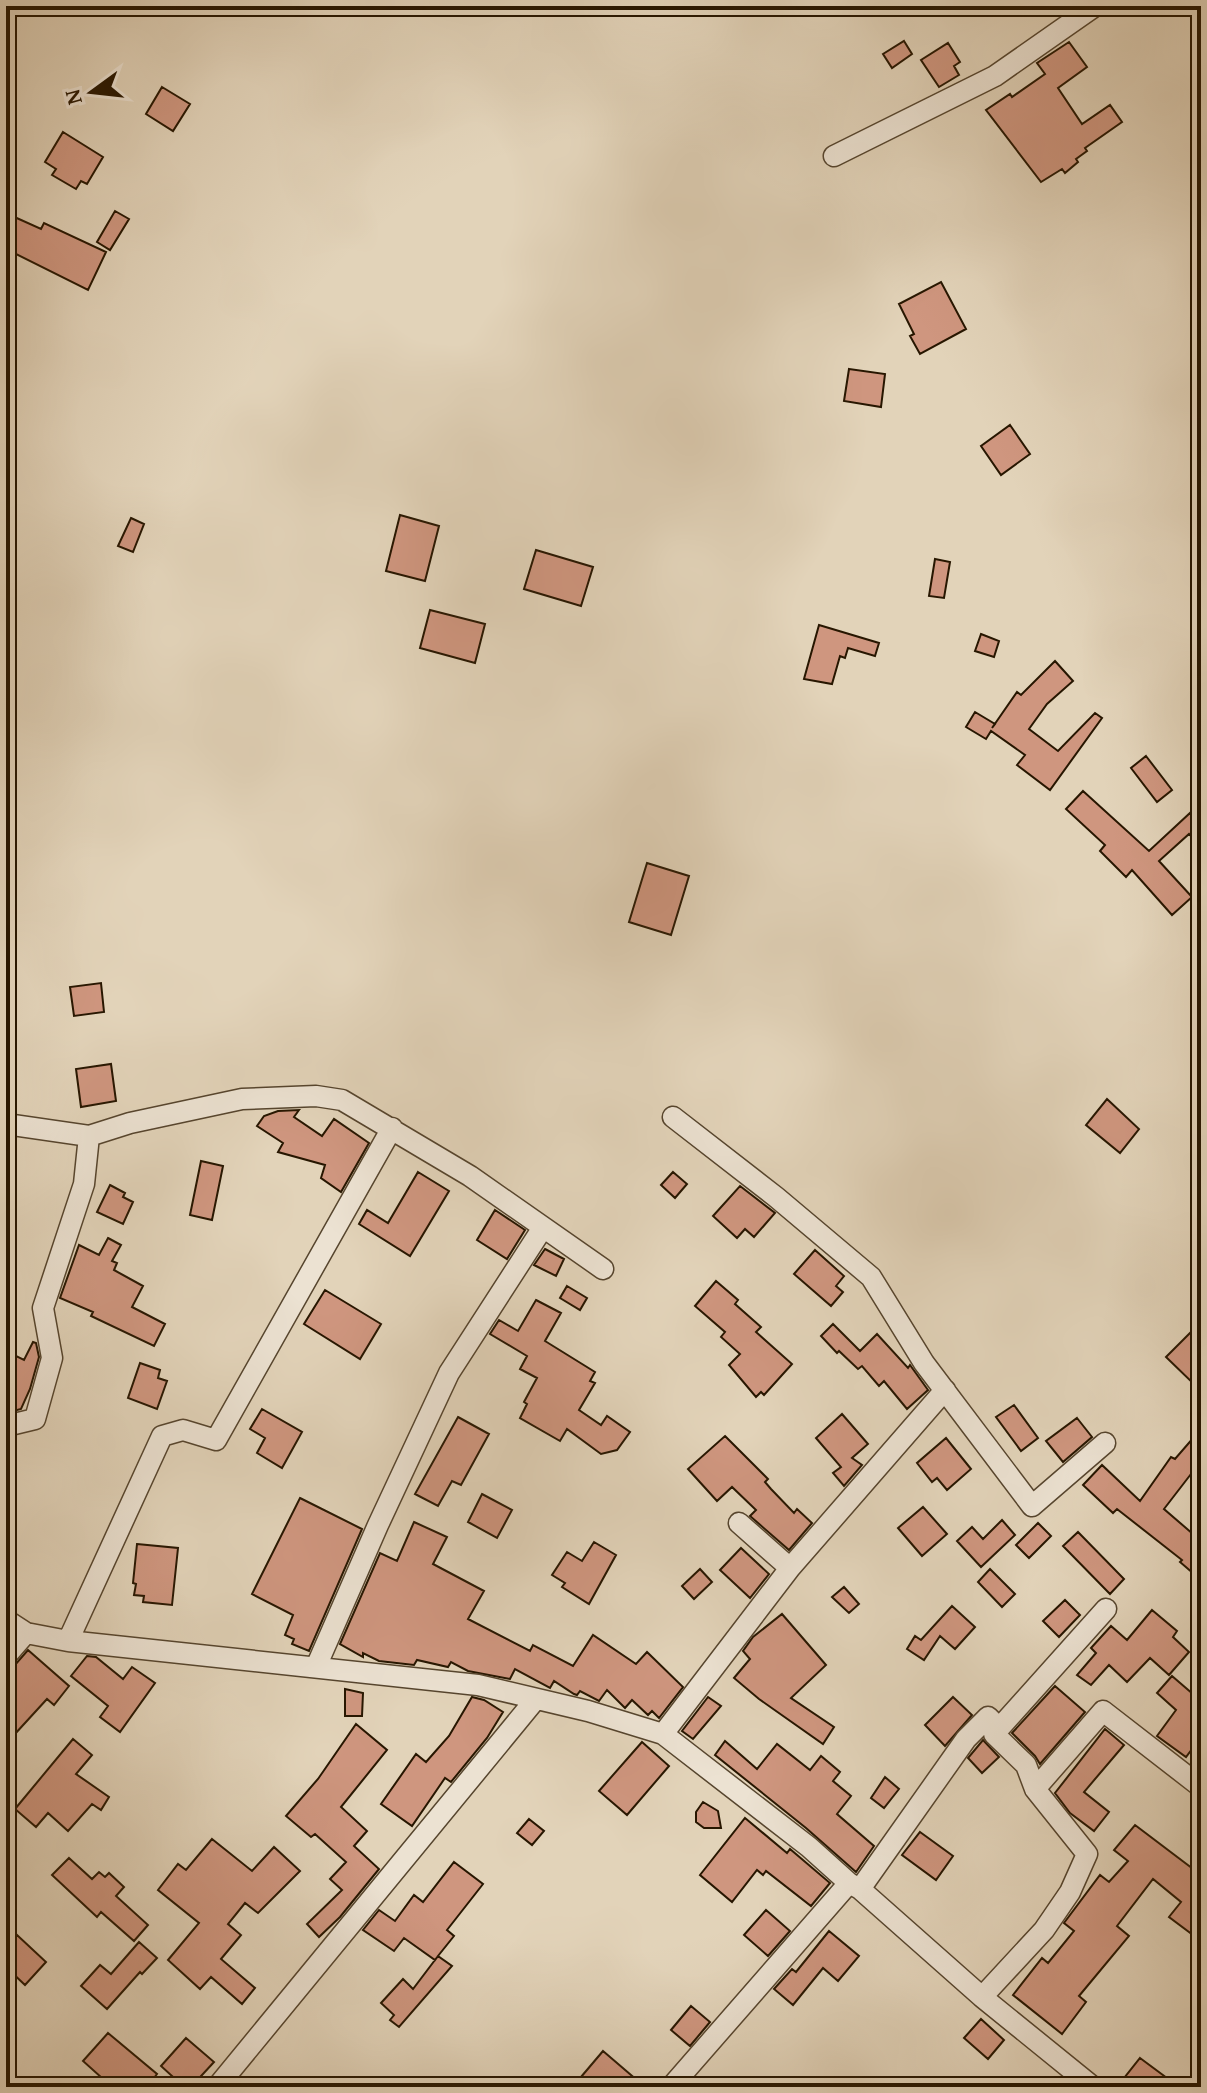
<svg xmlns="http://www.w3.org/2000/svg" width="1207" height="2093" viewBox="0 0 1207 2093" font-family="'Gentium Book Plus',serif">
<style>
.building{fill:#cf967f;stroke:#271600;stroke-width:2}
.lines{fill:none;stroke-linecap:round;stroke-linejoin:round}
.minor-casing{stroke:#56452e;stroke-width:23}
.minor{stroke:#ece2d2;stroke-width:20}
</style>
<rect width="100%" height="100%" fill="#e2d3b9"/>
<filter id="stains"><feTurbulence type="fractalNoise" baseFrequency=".0025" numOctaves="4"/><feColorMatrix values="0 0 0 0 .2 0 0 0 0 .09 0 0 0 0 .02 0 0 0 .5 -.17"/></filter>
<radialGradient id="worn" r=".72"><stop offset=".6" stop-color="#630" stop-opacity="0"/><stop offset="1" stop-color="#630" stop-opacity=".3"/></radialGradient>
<path class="building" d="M904,41L912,54L892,68L883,54Z
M1069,42L1087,67L1058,88L1082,124L1110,105L1122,122L1085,148L1087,151L1076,159L1078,162L1065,173L1062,169L1041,182L986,110L1010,94L1012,97L1045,74L1037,63Z
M948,43L960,62L954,66L959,75L939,87L921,60Z
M162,87L190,104L173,131L146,114Z
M63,132L103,157L87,184L81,181L76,189L52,175L56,169L45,162Z
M115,211L129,219L110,250L97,242Z
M10,215L41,229L44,223L106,252L88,290L6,249V222Z
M941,282L966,329L920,354L910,336L914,334L899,304Z
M849,369L885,374L881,407L844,401Z
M1010,425L1030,454L1001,475L981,446Z
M400,515L439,526L425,581L386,571Z
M131,518L144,524L133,552L118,546Z
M536,550L593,567L581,606L524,589Z
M935,559L950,562L944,598L929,596Z
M430,610L485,624L475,663L420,648Z
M819,625L879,643L875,656L848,648L845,658L840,656L832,684L804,679Z
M981,634L999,641L994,657L975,651Z
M1055,661L1073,681L1047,704L1029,729L1058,751L1095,713L1102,718L1050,790L1017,765L1025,755L991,731L986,739L966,727L975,712L995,724L992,728L1017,692L1021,695Z
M1146,756L1172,790L1157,802L1131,768Z
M1083,791L1149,851L1190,813L1201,824V846L1189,834L1159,861L1192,897L1172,915L1132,870L1126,877L1100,851L1105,845L1066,809Z
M647,863L689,876L671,935L629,922Z
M101,983L104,1012L74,1016L70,987Z
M111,1064L116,1101L81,1107L76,1069Z
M1107,1099L1139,1129L1120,1153L1086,1125Z
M299,1110L294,1117L322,1136L334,1119L369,1143L341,1192L321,1178L325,1165L278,1152L283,1143L257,1126L264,1116L278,1111Z
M201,1161L223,1166L212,1220L190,1215Z
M418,1172L449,1191L410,1256L359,1224L367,1210L388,1223Z
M673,1172L687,1184L675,1198L661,1185Z
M110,1185L125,1193L123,1197L133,1202L123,1224L97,1212Z
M740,1186L775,1213L754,1237L745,1229L737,1238L713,1216Z
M495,1210L525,1230L507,1259L477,1240Z
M108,1238L121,1245L112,1261L117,1263L114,1270L143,1286L132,1307L165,1324L154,1346L91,1316L93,1312L60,1298L79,1245L99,1255Z
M545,1249L564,1259L556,1276L534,1265Z
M815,1250L844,1276L836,1286L843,1292L831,1306L794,1274Z
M716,1281L738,1300L735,1304L761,1327L756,1332L792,1364L764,1395L761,1392L756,1397L729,1365L740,1354L721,1337L725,1332L695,1306Z
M567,1286L587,1298L580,1310L560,1298Z
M325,1290L381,1324L360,1359L304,1324Z
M536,1300L561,1313L545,1341L595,1372L590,1381L595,1383L579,1410L601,1425L607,1416L630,1432L617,1450L601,1454L567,1429L560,1441L520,1418L527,1404L524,1402L537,1378L520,1369L527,1356L490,1334L499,1320L518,1331Z
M1201,1322V1391L1166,1357Z
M833,1324L860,1351L877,1334L908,1368L910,1365L928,1390L907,1409L884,1381L879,1386L862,1366L858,1369L839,1351L837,1353L821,1336Z
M33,1342L36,1343L39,1357L30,1389L21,1409L6,1413V1351L24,1360Z
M140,1363L160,1370L158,1378L167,1381L157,1409L128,1398Z
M1014,1405L1038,1438L1021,1451L996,1417Z
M262,1409L302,1432L282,1468L257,1453L265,1438L250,1429Z
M842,1414L868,1444L852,1458L862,1465L844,1486L833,1473L841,1467L816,1438Z
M458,1417L489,1434L461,1485L452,1481L438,1506L415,1494Z
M1077,1418L1092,1437L1063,1462L1046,1441Z
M1201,1429V1461L1164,1509L1201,1541V1580L1180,1562L1182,1560L1117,1509L1113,1513L1083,1485L1102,1465L1140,1501L1171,1457L1175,1459Z
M725,1436L768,1479L765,1482L771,1489L794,1513L797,1509L812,1523L789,1550L750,1516L756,1510L732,1487L717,1501L688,1469Z
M946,1438L971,1469L947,1490L937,1478L932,1482L917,1463Z
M482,1494L512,1510L497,1538L468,1522Z
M300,1498L362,1529L309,1651L292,1644L294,1639L285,1635L293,1615L252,1594Z
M923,1507L947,1534L922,1556L898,1528Z
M1002,1520L1015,1535L981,1567L957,1541L972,1527L983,1539Z
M414,1522L447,1537L433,1564L484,1591L468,1619L530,1651L533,1645L573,1666L593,1635L636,1664L647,1652L683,1687L659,1718L652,1711L648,1715L632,1700L625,1708L607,1690L599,1701L580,1691L577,1695L574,1694L554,1681L550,1688L515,1669L510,1679L468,1671L451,1662L448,1667L417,1660L414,1665L379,1661L363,1653V1657L340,1644L380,1553L397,1561Z
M1038,1523L1051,1536L1029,1558L1016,1545Z
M1078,1532L1124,1579L1110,1594L1063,1546Z
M594,1542L616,1555L589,1604L562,1587L565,1583L552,1575L567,1552L582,1561Z
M137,1544L178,1548L172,1605L143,1602L144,1596L134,1595L136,1584L133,1583Z
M741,1548L769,1574L750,1598L720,1570Z
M700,1569L712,1582L694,1599L682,1586Z
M990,1569L1015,1594L1002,1607L978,1582Z
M844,1587L859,1604L849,1613L832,1597Z
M1065,1600L1080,1615L1059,1637L1043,1621Z
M952,1606L975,1627L955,1649L940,1636L924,1660L907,1649L915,1636L921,1640Z
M1152,1610L1177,1631L1173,1637L1189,1652L1169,1675L1150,1658L1127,1682L1109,1665L1091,1685L1077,1675L1096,1653L1091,1648L1111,1626L1127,1640Z
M782,1614L826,1665L791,1698L834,1727L823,1744L759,1699L734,1678L750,1659L743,1651L753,1637Z
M28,1650L69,1686L54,1705L47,1699L14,1735L6,1728V1693L14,1685L6,1678V1669L15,1665Z
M87,1656L96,1657L123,1679L132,1667L155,1683L120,1732L100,1717L108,1706L71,1676Z
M1172,1676L1201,1701V1737L1186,1757L1157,1736L1176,1710L1157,1693Z
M1055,1686L1085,1712L1040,1764L1035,1756L1012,1733Z
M345,1689L363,1693L362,1716H345Z
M472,1697L484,1700L503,1712L487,1738L451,1782L445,1778L412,1826L381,1804L416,1754L426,1762L449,1736Z
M708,1697L721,1706L693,1739L682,1731Z
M953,1697L972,1715L945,1746L925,1725Z
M356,1724L387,1750L341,1807L367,1831L354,1846L379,1869L340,1917L319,1937L307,1924L342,1890L330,1879L346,1862L315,1834L311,1837L286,1816L318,1779Z
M1105,1729L1124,1745L1084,1792L1109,1812L1094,1831L1070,1813L1055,1793Z
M73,1739L92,1755L76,1774L109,1797L101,1810L92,1804L68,1831L48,1813L36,1827L15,1809Z
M983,1740L999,1757L982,1773L968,1758Z
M725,1741L757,1769L777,1744L810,1770L821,1756L840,1772L833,1781L851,1796L837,1814L874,1846L856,1872L806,1828L715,1755Z
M642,1742L669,1766L627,1815L599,1791Z
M885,1777L899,1789L884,1808L871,1798Z
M703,1802L718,1811L721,1828H704L696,1822V1812Z
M745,1818L787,1853L790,1849L830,1883L811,1906L766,1871L763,1875L757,1870L732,1902L700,1875Z
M529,1819L544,1831L532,1845L517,1833Z
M1135,1825L1201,1875V1941L1169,1917L1181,1902L1153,1879L1117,1926L1129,1936L1079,1996L1086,2002L1062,2034L1013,1995L1042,1958L1048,1963L1074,1931L1064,1923L1100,1875L1109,1882L1128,1861L1114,1850Z
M920,1832L953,1856L936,1880L902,1855Z
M212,1839L252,1871L274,1847L300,1871L258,1913L245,1903L228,1924L241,1935L221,1959L255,1988L242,2004L211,1977L200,1989L168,1960L199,1923L158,1890L178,1864L186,1870Z
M69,1858L92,1879L99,1872L105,1877L109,1873L124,1887L116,1896L148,1925L134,1941L101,1912L97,1917L52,1875Z
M454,1862L483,1884L447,1930L454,1936L438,1956L452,1966L399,2027L390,2020L394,2015L381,2003L403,1979L413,1989L438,1956L435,1960L404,1938L394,1951L363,1930L379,1910L395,1921L414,1895L423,1902Z
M766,1910L790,1931L768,1956L744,1935Z
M829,1931L859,1956L838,1981L823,1968L793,2005L774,1989L792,1969L796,1972Z
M17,1935L46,1962L25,1985L6,1967V1948Z
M139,1942L157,1958L142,1974L140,1972L107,2009L81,1986L100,1965L111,1974Z
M691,2006L710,2022L690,2046L671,2030Z
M981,2019L1004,2040L988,2059L964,2038Z
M108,2033L157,2074L147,2087H112L83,2061Z
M186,2038L214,2062L191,2087H184L161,2066Z
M603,2051L645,2087H593L581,2077Z
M1140,2058L1179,2087H1117Z"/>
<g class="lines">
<defs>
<path id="minor" d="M834,156L995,76L1095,6
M673,1117L776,1197L871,1277L924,1363L1032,1506L1105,1443
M6,1124L89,1136L130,1123L242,1099L316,1096L342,1100L470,1176L603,1269
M6,1426L35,1419L52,1358L43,1308L84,1184L89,1136
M739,1523L790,1568
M6,1620L26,1633L68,1641L478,1685L588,1711L663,1734L809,1847L849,1883L860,1889L982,1997L1093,2087
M68,1641L162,1436L183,1430L216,1440L392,1128
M6,1656L26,1633
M316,1667L378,1525L449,1373L542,1229
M663,1734L790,1568L945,1390
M1035,1789L1103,1711L1201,1787
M860,1889L966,1739L988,1717L999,1728
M982,1997L1044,1930L1070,1892L1087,1854L1035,1789L1026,1765L994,1734L1106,1609
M217,2087L535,1700
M671,2087L849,1883"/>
</defs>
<use href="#minor" class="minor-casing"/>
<use href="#minor" class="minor"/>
</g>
<rect width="1207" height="2093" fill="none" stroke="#e2d3b9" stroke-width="32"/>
<rect x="8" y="8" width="1191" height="2077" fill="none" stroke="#271600" stroke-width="4"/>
<rect x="16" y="16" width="1175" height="2061" fill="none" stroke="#271600" stroke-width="2"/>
<g transform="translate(92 92) rotate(255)" stroke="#ece2d2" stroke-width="6" paint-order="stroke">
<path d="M0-6L14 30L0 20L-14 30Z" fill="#271600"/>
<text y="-12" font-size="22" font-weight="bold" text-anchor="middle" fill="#271600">N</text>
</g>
<rect width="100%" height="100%" filter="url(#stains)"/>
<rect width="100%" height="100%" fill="url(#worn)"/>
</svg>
